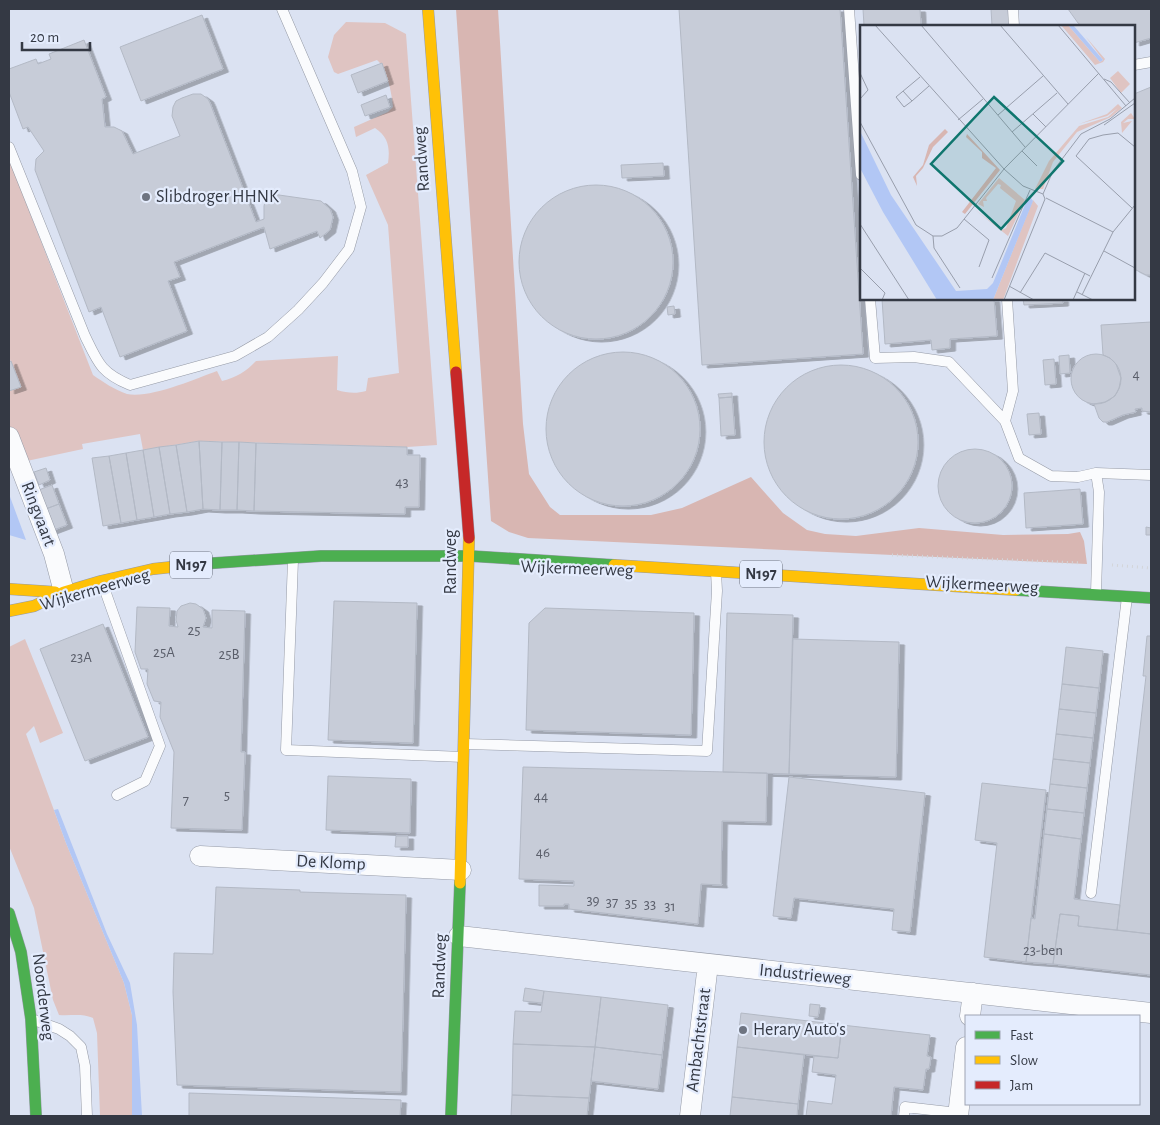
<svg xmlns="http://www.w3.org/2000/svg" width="1160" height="1125" viewBox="0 0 1160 1125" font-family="'Alegreya Sans',sans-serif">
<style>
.green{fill:#dfc4c2}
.forest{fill:#d8b6b2}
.water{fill:#b2c7f5}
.building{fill:#c7ccd8;stroke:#b3b9c5;filter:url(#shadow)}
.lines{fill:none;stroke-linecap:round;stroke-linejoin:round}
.lane-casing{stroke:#959aa6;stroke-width:11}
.street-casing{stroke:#959aa6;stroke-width:21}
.fast-casing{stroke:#959aa6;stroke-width:12}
.slow-casing{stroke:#959aa6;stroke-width:12}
.jam-casing{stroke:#959aa6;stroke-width:12}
.path{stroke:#d3d5d9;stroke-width:3;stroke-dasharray:1 4;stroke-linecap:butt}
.lane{stroke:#fafbfd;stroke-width:10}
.street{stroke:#fafbfd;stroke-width:20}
.fast{stroke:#4caf50;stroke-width:11}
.slow{stroke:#ffc107;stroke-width:11}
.jam{stroke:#c62828;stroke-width:11}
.poi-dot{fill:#6e7481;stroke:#e4ecfd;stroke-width:2}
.labels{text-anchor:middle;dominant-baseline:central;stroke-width:4.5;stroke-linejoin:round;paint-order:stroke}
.number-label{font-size:15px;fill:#5a5e6a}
.shield{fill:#e4ecfd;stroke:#696f7c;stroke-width:1}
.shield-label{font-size:16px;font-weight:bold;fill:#343944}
.street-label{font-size:18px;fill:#343944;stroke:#e4ecfd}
.poi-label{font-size:18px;fill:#343944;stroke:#e4ecfd;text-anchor:start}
.inset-road{fill:none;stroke:#989eac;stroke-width:1}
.view{fill:#0f766e;fill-opacity:0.15;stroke:#0f766e;stroke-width:2.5}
.inset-edge{fill:none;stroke:#343944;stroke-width:2.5}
</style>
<defs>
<filter id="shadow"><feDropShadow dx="5.5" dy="3" stdDeviation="0" flood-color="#0004"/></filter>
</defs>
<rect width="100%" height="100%" fill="#dbe2f2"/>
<path class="green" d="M346,22L385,23L406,34L437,445L407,447L199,441L143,450L140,434L82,444L83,449L22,462L9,426V391L21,386L9,357V159L93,375C103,382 115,390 127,394C149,399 195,379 217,371L222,381C235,378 247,371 256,361L338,356L337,390C347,393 356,394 366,391L368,378L399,373L388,225L366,175L388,163C390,149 389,137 375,128L356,137L354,127L388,112L393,107C392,94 387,68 377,60L338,74L334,72L328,57L334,35Z
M25,639L63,733L40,743L34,726L26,734L66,843L124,983L132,1015V1116H100L97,1033L93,1018C81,1013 72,1016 59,1015L53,1000L34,908L9,846V647Z"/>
<path class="forest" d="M456,9H498L523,424L529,474L550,507L560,515H651L682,508L751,477L783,513L807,530L825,534L856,536L919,528L1003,535L1068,534L1080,532L1084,541L1087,564L528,538L509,532L491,521Z"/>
<path class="water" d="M9,494L26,540L9,535Z
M58,809L107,934L130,983L137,1025L142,1116H132V1015L124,983L66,843L54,810Z"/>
<path class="building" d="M679,9H840L863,354L702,365Z
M863,9H920L921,26H864Z
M991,9H1010L1011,26H992Z
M1068,9H1151V38L1134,43V26H1082L1078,23Z
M202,15L223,69L141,101L120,47Z
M84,40L106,97L102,99L105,127H114L122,131L133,154L180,136L172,116L173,107L176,101L182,98L193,94H201L208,99L210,103L256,222L264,219V206L268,189L272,194L321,201L330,209L333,217L330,230L320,238L317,231L270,249L264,227L174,262L180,277L168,281L187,331L120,357L101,307L89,312L35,170L36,159L44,151L28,127L23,129L9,92V69L36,59L38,64L51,59L49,54Z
M382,63L388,81L358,93L351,75Z
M1151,87V275H1146L1134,269V94Z
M386,95L390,107L365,116L361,105Z
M663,163L664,176L622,178L621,165Z
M519 262a77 77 0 1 1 154 0a77 77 0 1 1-154 0Z
M882,299H994L997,336L950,339V348L932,350L931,340L885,344Z
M1023,299H1063V303L1024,305Z
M674,306L675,314L668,315L667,307Z
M1151,322V412L1142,411V408L1135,409L1136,412L1123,415L1107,422H1103L1099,418L1094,404L1105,402L1115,396L1119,388L1121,378L1116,364L1110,358L1103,355L1101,325Z
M546 429a77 77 0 1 1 154 0a77 77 0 1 1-154 0Z
M1071 379a25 25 0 1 1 50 0a25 25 0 1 1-50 0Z
M1069,355L1070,373L1060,374L1059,356Z
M1054,359L1056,384L1045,385L1043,360Z
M11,361L21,387L9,391V362Z
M764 442a77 77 0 1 1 154 0a77 77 0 1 1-154 0Z
M732,393V397L719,398L718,394Z
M732,397L735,435L721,436L719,398Z
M1039,413L1041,434L1029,435L1027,414Z
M199,441L222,442L220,510L203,509Z
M199,441L203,509L187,512L176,445Z
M222,442H239L237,510H220Z
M239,442L256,443L254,511L237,510Z
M256,443L407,447V455H420L419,507H405V514L254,511Z
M176,445L187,512L170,514L159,447Z
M159,447L170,514L154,517L143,450Z
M938 486a37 37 0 1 1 74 0a37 37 0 1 1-74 0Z
M143,450L154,517L137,520L126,453Z
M126,453L137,520L121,523L109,456Z
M109,456L121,523L103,526L92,458Z
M46,468L50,480L39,485L34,472Z
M52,485L59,504L43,510L36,491Z
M1080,489L1083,524L1026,528L1024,493Z
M59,504L67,525L51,531L43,510Z
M1146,527L1151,528V535H1146Z
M334,601L417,603L413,743L328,740Z
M190,603L196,604L203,609L206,618L203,627L212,628V610L245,611L241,752H245L242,830L171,828L174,752L160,717L161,702L154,701L147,684L148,669H141L135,652L137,607L170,608L169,626L178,627L176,620L177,611L181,606Z
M545,608L694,613L691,735L526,730L529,623Z
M727,613L793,615L789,774L723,772Z
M103,624L148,737L85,761L40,649Z
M1147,636H1151V934L1117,930L1146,676H1143Z
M793,639L899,642L896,777L789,774Z
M1066,647L1103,651L1099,688L1062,684Z
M1062,684L1099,688L1096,713L1059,709Z
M1059,709L1096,713L1093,738L1056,734Z
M1056,734L1093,738L1090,763L1053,759Z
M1053,759L1090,763L1087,788L1050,784Z
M523,767L767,773L766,822L722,821L721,882L722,885L701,884L698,924L569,909V904H564V906H539V885L574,886V881L519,879Z
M328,776L411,779L410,833L326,830Z
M789,777L925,793L910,932L892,930L894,909L794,898L791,918L773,916Z
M982,783L1046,790L1026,962L984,957L997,843L975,840Z
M1050,784L1087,788L1084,813L1047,809Z
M1047,809L1084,813L1081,839L1044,834Z
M1044,834L1081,839L1074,899L1120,905L1117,930L1078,926L1079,916L1060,914L1053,964L1026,962L1031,918L1035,919Z
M396,836H408V847H395Z
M216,887L300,890V892L406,895L401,1092L177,1085L173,992L174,953L213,954Z
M1060,914L1079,916L1078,926L1151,934V975L1053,964Z
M525,988L544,991L542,1003L523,1001Z
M544,991L601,997L595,1047L513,1044L515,1011L541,1012Z
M601,997L668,1005L662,1055L595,1047Z
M810,1004L820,1005L818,1017L809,1016Z
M741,1013L842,1025L838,1058L737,1047Z
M842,1025L930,1035L927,1056L931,1057L929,1069H926L923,1090L894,1087L891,1116H806L808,1101L832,1104L836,1075L812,1072L814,1056L838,1058Z
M513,1044L595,1047L589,1098L512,1095Z
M595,1047L662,1055L658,1089L591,1081Z
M737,1047L804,1055L798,1104L732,1097Z
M189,1093L401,1100L400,1116H189Z
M512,1095L589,1098L587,1116H511Z
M732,1097L798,1104L797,1116H730Z"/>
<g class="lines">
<defs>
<path id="lane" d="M849,9L861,175
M1013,9L1014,26
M1134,65L1151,62
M9,147L85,336C98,363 101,373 130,385L235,356L268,337L298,310L323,283L349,249L361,207L352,171L282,9
M870,299L875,358L914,357L949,362L1005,421L1019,458L1051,476L1078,477L1096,473L1099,492L1096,593
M1005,421L1013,391L1007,299
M1096,473L1151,475
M293,560L286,750L463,757
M102,582L160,746L145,781L117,795
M465,744L707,751L717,591L716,572
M1091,893L1127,597
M34,1020L59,1029L70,1036L81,1047L85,1066L87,1116
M904,1116L905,1107L958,1113"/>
<path id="street" d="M9,437L54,554L64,592
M200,856L461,870
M459,936L1151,1013
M970,1016L973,993
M690,1116L708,964
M958,1116L966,1047"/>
<path id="fast" d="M200,564L321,556H470L614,565
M1016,590L1151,598
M9,913L21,952L31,1019L36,1116
M451,1116L460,883"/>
<path id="slow" d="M428,9L456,372
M614,565L1016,590
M9,589L55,592
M9,611L34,606L64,592L101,581L153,569L200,564
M460,883L469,538"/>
<path id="jam" d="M456,372L469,538"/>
</defs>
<use href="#lane" class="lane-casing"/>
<use href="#street" class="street-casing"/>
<use href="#fast" class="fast-casing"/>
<use href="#slow" class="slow-casing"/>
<use href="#jam" class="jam-casing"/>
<path class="path" d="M892,555L1081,563
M1112,565L1151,568"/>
<use href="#lane" class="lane"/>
<use href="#street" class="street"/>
<use href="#fast" class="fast"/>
<use href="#slow" class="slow"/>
<use href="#jam" class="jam"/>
</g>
<g class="poi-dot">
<circle cx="146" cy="197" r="5"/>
<circle cx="743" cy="1030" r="5"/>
</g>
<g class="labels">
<g class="number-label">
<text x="1136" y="374">4</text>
<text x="402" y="482">43</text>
<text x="194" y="630">25</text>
<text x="164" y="652">25A</text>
<text x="229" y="654">25B</text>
<text x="81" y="657">23A</text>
<text x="227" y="795">5</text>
<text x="541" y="796">44</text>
<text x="186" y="800">7</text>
<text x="543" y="852">46</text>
<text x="593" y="900">39</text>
<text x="612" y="902">37</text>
<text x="631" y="903">35</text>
<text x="650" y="904">33</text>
<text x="670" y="906">31</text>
<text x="1043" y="950">23-ben</text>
</g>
<g class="shield">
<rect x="170" y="551.5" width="42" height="27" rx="4"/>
<rect x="740" y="560.5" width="42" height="27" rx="4"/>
</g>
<g class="shield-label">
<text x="191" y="565">N197</text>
<text x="761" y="574">N197</text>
</g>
<g class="street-label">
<text transform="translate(422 159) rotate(-94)">Randweg</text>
<text transform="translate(38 514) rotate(69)">Ringvaart</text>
<text transform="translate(451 562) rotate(-90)">Randweg</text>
<text transform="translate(577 569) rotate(2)">Wijkermeerweg</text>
<text transform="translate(982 585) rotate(3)">Wijkermeerweg</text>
<text transform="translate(95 590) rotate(-16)">Wijkermeerweg</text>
<text transform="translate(331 863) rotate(3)">De Klomp</text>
<text transform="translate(440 966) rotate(-88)">Randweg</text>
<text transform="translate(805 975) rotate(6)">Industrieweg</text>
<text transform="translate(43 997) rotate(83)">Noorderweg</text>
<text transform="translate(699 1040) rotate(-83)">Ambachtstraat</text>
</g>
<g class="poi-label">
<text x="156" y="197">Slibdroger HHNK</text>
<text x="753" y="1030">Herary Auto's</text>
</g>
</g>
<g transform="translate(860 25)">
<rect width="275" height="275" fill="#dbe2f2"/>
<path d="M201,0H208L240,37L243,35L226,12L245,34L243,37L235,40ZM258,46L270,59L261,68L250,53ZM258,79L262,83L251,92L217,107L193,137L183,164H175L189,136L219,101L248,92L258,83L247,91L219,99L247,89ZM271,88L275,94H268L263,98L272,96L262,108L261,97ZM139,153L165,175L148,211L114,184L142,205L146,203L156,176L140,163L141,160L138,159L126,173L127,176H123L124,182L118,179ZM173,175L178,181L143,275H133Z" fill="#dfc4c2"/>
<path d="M85,104L88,107L73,122L63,143L56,151L57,161L53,152L63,140L69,120ZM107,109L140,145L105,189L102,187L136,143L122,133V127L106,112Z" fill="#d8b6b2"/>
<path d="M208,0H213L226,15L243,35L240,37ZM0,106L31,170L96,266L127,264L133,258L169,170L173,176L133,275H77L23,187L0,143Z" fill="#b2c7f5"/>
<path class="inset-road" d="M15,0L144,144L163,161L183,169M61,0L165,122M140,0L208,79M198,0L266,81M0,48L8,65L0,74M244,54L251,57L270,78M43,66L52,76L69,61M52,76L44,82L36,72L60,52M173,89L186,102M138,90L183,51M98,95L123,74M0,97L56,200L73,211H82L97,203L144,144L239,48M244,100L275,78M152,107L197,68M162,126L177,141M183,169L193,146L221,109L250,94L275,73M186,173L253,207M272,183L216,131L229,114L243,110L258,108L275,122M104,194L129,215L119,242M0,199L49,275M73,211L74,223L100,263M244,226L275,243M0,243L25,268L22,275M132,253L170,165M149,261L174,275M217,267L233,275M160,268L185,228L230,251M222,270L253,207L275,180M144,275L185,174L183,169M213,275L225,248"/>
<path class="view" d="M134,72L203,136L141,204L71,139Z"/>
<rect width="275" height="275" class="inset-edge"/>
</g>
<rect width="1160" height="1125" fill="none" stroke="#343944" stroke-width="20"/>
<rect x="965" y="1015" width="175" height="90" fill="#e4ecfd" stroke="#9ea4b3"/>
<rect x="975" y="1031" width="25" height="8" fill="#4caf50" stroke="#9ea4b3"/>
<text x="1010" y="1040" font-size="15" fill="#343944">Fast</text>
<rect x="975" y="1056" width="25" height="8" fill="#ffc107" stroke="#9ea4b3"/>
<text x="1010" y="1065" font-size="15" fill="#343944">Slow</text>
<rect x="975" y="1081" width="25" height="8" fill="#c62828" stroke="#9ea4b3"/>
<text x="1010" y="1090" font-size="15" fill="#343944">Jam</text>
<path d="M22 42v8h68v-8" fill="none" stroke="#343944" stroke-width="2.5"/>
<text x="30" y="42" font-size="15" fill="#343944" stroke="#e4ecfd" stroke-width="4" paint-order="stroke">20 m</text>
</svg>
